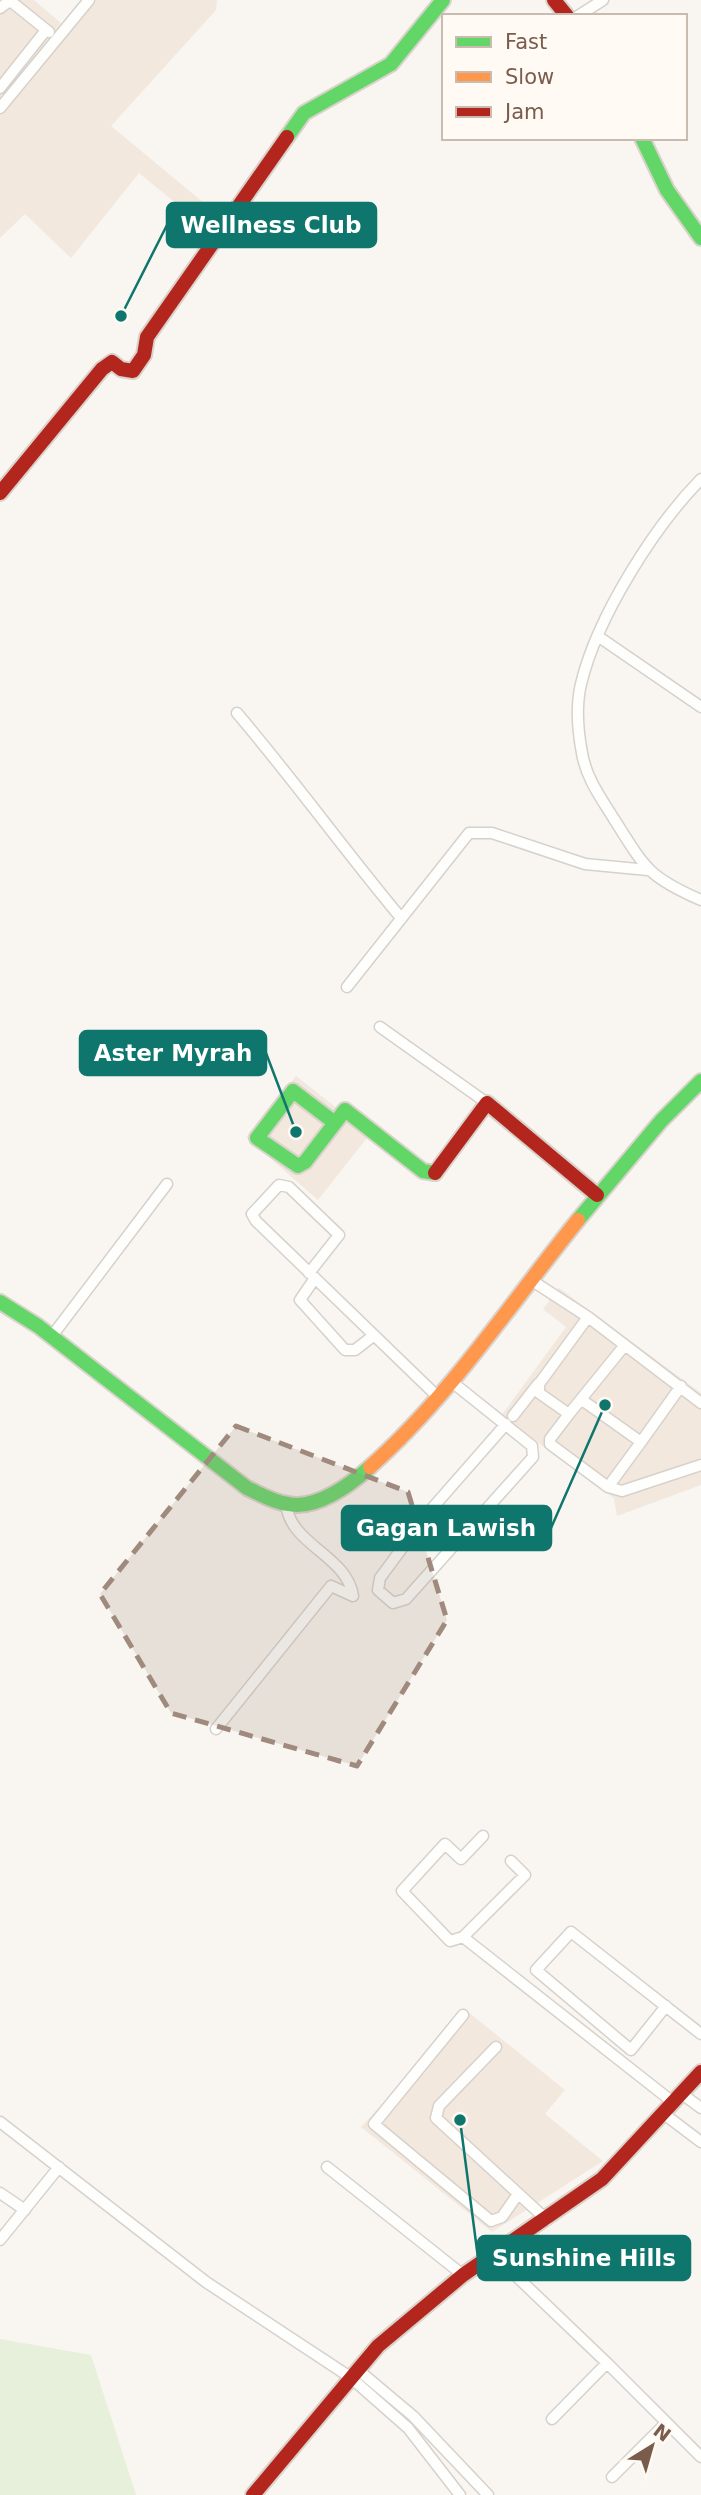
<svg xmlns="http://www.w3.org/2000/svg" width="701" height="2495" viewBox="0 0 701 2495" font-family="'DejaVu Sans',sans-serif">
<style>
.residential{fill:#f2e8de}
.green{fill:#e7f0db}
.lines{fill:none;stroke-linecap:round;stroke-linejoin:round}
.street-casing{stroke:#d7d1cb;stroke-width:13}
.fast-casing{stroke:#d9d2cb;stroke-width:18}
.slow-casing{stroke:#d9d2cb;stroke-width:18}
.jam-casing{stroke:#d9d2cb;stroke-width:18}
.street{stroke:#fefefd;stroke-width:10}
.fast{stroke:#63d668;stroke-width:14}
.slow{stroke:#ff974d;stroke-width:14}
.jam{stroke:#b3261e;stroke-width:14}
.marked{fill:#9f8a7d;fill-opacity:0.2;stroke:#9f8a7d;stroke-width:5;stroke-dasharray:14 9;stroke-linejoin:round}
.leader{fill:none;stroke:#0f766e;stroke-width:2.5}
.callout-dot{fill:#0f766e;stroke:#fffaf3;stroke-width:2.5}
.callout{fill:#0f766e;stroke:#0f766e;stroke-width:2.5}
.callout-label{font-size:23px;text-anchor:middle;font-weight:bold;fill:#fff}
</style>
<rect width="100%" height="100%" fill="#f9f5f0"/>
<path class="residential" d="M0,0H34L61,23L0,99Z
M95,0H217L216,10L111,126L222,218L211,232L139,173L71,258L25,214L0,238V115Z
M296,1076L370,1134L318,1200L246,1137Z
M559,1288L701,1393V1485L617,1516L614,1498L501,1416L566,1327L543,1309Z
M467,2011L565,2090L545,2114L603,2161L492,2232L361,2127Z"/>
<path class="green" d="M0,2339L91,2355L136,2495H0Z"/>
<g class="lines">
<defs>
<path id="street" d="M0,8L8,2L13,3L49,32
M578,16L603,0
M0,88L46,30
M0,108L89,0
M701,479C654,527 597,617 581,684C576,705 578,732 582,753C586,778 601,798 614,819C645,868 648,877 701,900
M599,637L701,707
M237,713C294,780 345,851 401,918
M347,987L469,833H492L585,864L648,870
M380,1027L487,1103
M309,1273L339,1235L289,1187L279,1185L252,1214L256,1221L439,1398
M315,1278L300,1300L345,1350H355L373,1336
M531,1280L588,1317L701,1403
M588,1317L539,1384V1393L569,1414L625,1345
M52,1336L167,1184
M452,1382L532,1446L533,1457L406,1599L393,1603L378,1590L380,1578L428,1513L506,1424
M569,1414L550,1439V1444L608,1487L641,1442L582,1400
M513,1416L538,1384
M641,1442L681,1386
M608,1487L622,1491L701,1465
M216,1729L331,1586L353,1596C347,1555 289,1545 286,1503
M511,1861L525,1875L463,1937L674,2103
M463,1937L450,1941L402,1891L445,1844L461,1859L483,1836
M666,2006L631,2050L536,1970L571,1932L701,2034
M463,2015L374,2124L491,2221L502,2217L518,2194
M496,2047L439,2106L436,2118L547,2220
M682,2094L701,2108
M664,2114L701,2142
M0,2122L206,2282L350,2377L408,2428L460,2495
M327,2167L463,2275
M0,2193L25,2210
M0,2240L59,2167
M492,2253L607,2363L701,2457
M357,2369L413,2416L488,2495
M552,2419L607,2363
M612,2477L666,2423"/>
<path id="fast" d="M287,137L304,113L391,64L443,0
M642,138L667,190L701,238
M335,1123L305,1162L298,1166L257,1138L293,1091L335,1123L345,1110L423,1171L435,1173
M578,1220L661,1121L701,1081
M0,1302L38,1326L247,1488C260,1494 273,1502 288,1504C316,1510 350,1485 370,1467"/>
<path id="slow" d="M370,1467C451,1395 510,1304 578,1220"/>
<path id="jam" d="M554,0L567,16
M0,493L102,369L112,362L121,369L133,371L144,355L147,337L287,137
M435,1173L487,1103L597,1195
M253,2495L378,2346L463,2275L602,2179L701,2072"/>
</defs>
<use href="#street" class="street-casing"/>
<use href="#fast" class="fast-casing"/>
<use href="#slow" class="slow-casing"/>
<use href="#jam" class="jam-casing"/>
<use href="#street" class="street"/>
<use href="#fast" class="fast"/>
<use href="#slow" class="slow"/>
<use href="#jam" class="jam"/>
</g>
<path class="marked" d="M236,1426L408,1492L447,1620L357,1766L171,1713L100,1594Z"/>
<path class="leader" d="M121 316L167 225M296 1132L266 1053M605 1405L551 1528M460 2120L478 2258"/>
<g class="callout-dot">
<circle cx="121" cy="316" r="7"/>
<circle cx="296" cy="1132" r="7"/>
<circle cx="605" cy="1405" r="7"/>
<circle cx="460" cy="2120" r="7"/>
</g>
<g class="callout">
<rect x="167" y="203" width="209" height="44" rx="7"/>
<rect x="80" y="1031" width="186" height="44" rx="7"/>
<rect x="342" y="1506" width="209" height="44" rx="7"/>
<rect x="478" y="2236" width="212" height="44" rx="7"/>
</g>
<g class="callout-label">
<text x="271" y="233">Wellness Club</text>
<text x="173" y="1061">Aster Myrah</text>
<text x="446" y="1536">Gagan Lawish</text>
<text x="584" y="2266">Sunshine Hills</text>
</g>
<rect x="442" y="14" width="245" height="126" fill="#fffaf3" stroke="#cabbb1" stroke-width="2"/>
<rect x="456" y="37" width="35" height="10" fill="#63d668" stroke="#cabbb1" stroke-width="2"/>
<text x="505" y="49" font-size="21" fill="#7a5c4d">Fast</text>
<rect x="456" y="72" width="35" height="10" fill="#ff974d" stroke="#cabbb1" stroke-width="2"/>
<text x="505" y="84" font-size="21" fill="#7a5c4d">Slow</text>
<rect x="456" y="107" width="35" height="10" fill="#b3261e" stroke="#cabbb1" stroke-width="2"/>
<text x="505" y="119" font-size="21" fill="#7a5c4d">Jam</text>
<g transform="translate(652 2446) rotate(37)" stroke="#fffaf3" stroke-width="5" paint-order="stroke">
<path d="M0-5L12 26L0 18L-12 26Z" fill="#7a5c4d"/>
<text y="-10" font-size="19" font-weight="bold" text-anchor="middle" fill="#7a5c4d">N</text>
</g>
</svg>
